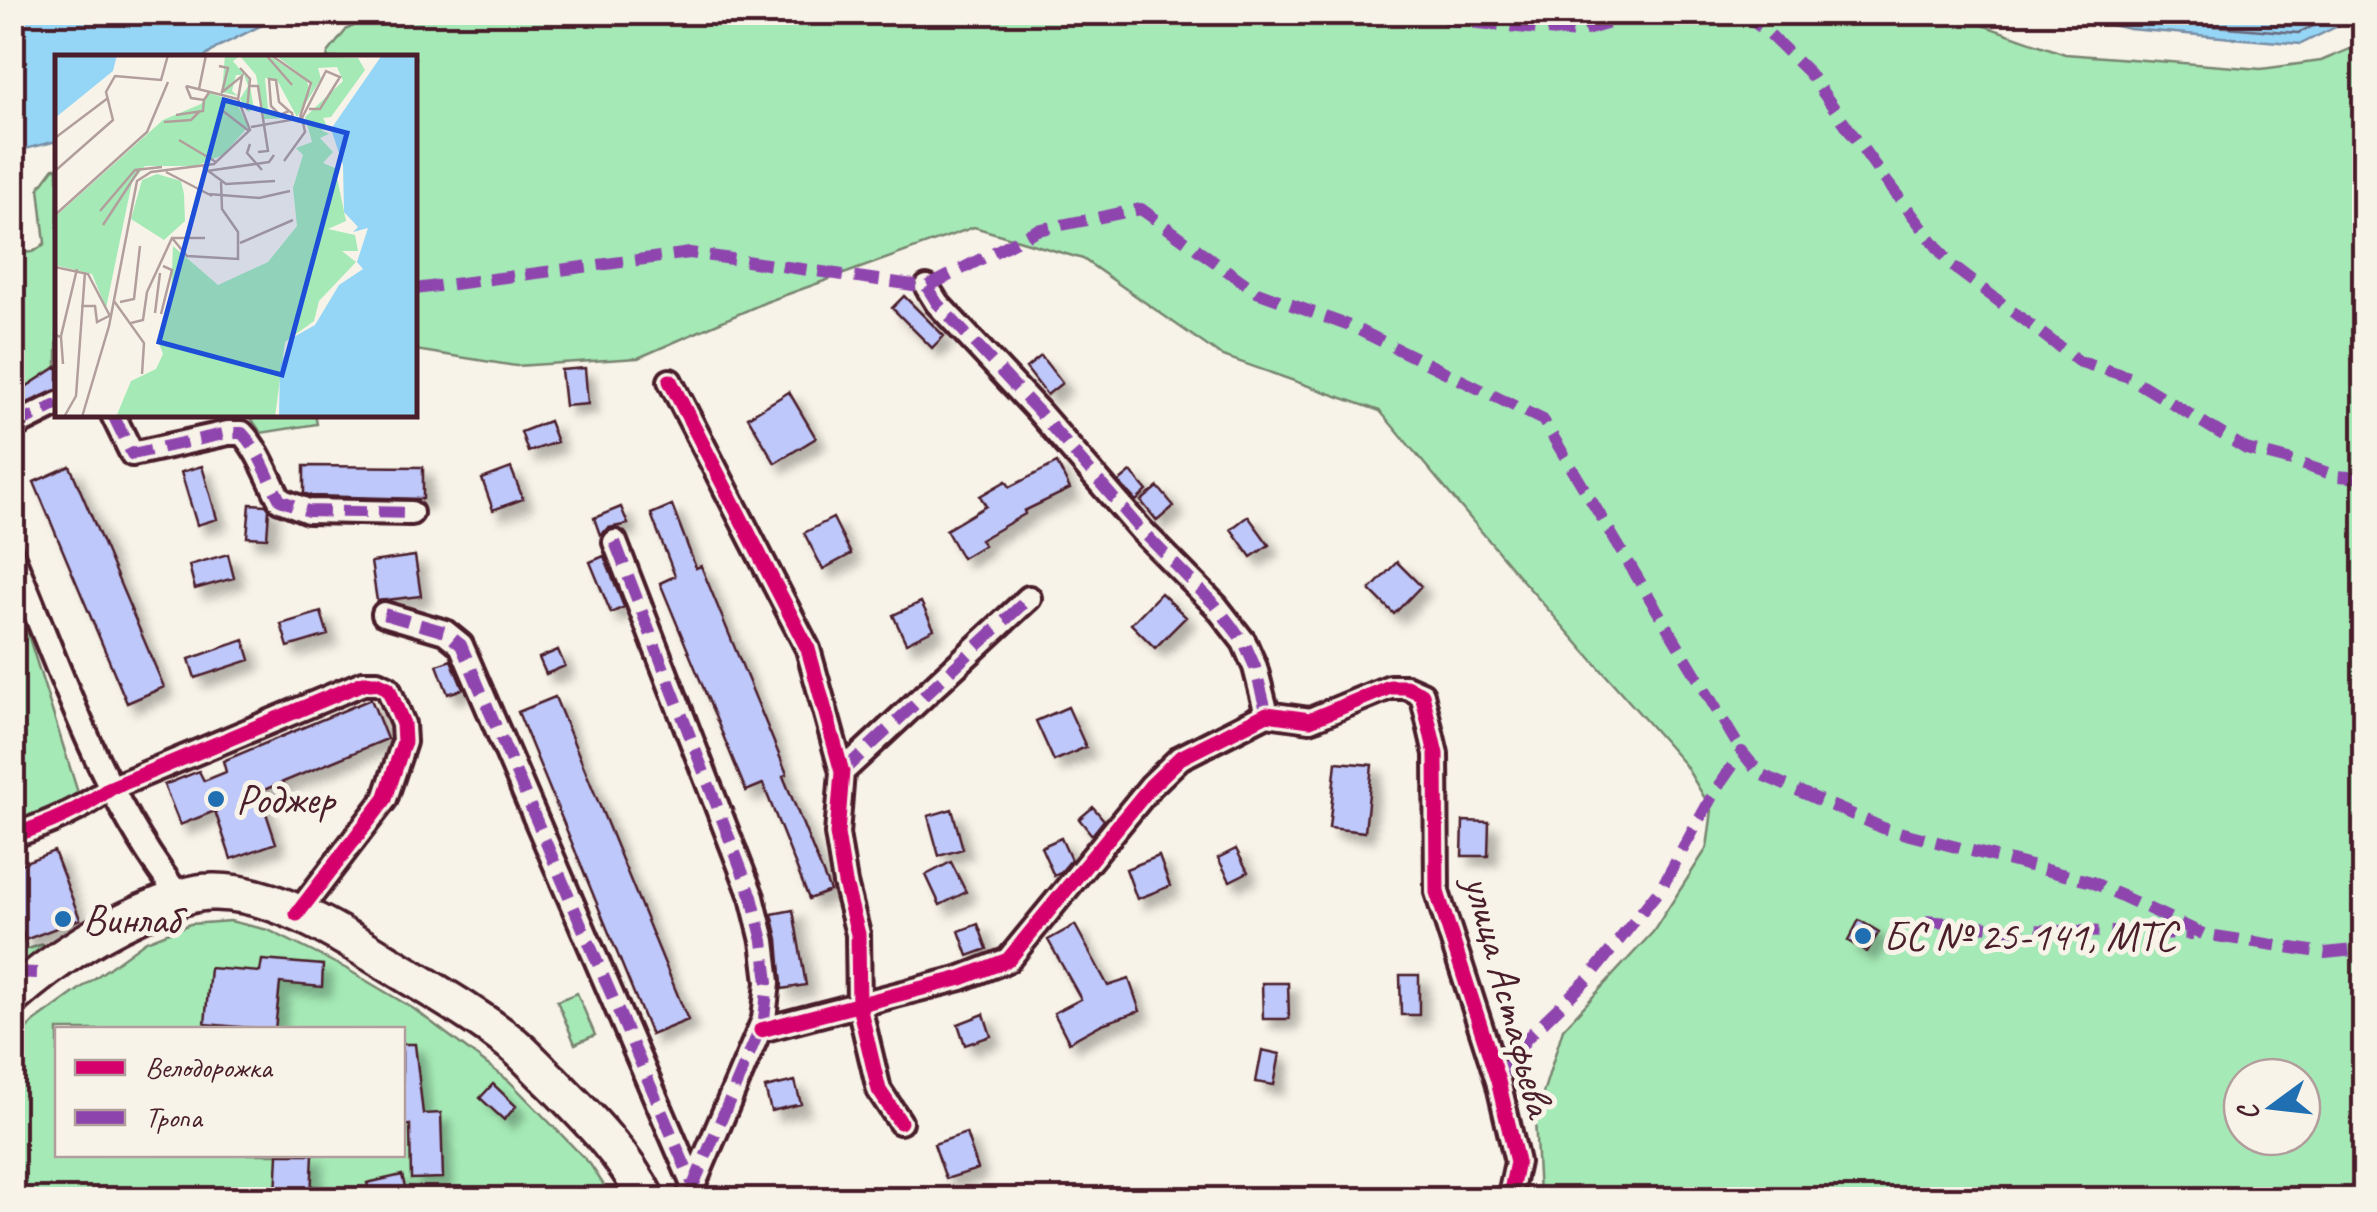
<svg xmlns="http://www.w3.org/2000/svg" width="2377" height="1212" viewBox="0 0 2377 1212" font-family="Caveat,sans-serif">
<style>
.green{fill:#a5eab6;stroke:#788470;stroke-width:2.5;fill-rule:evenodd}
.water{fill:#95d6f6;stroke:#778da5;stroke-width:2.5}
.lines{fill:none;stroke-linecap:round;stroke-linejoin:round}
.shore{stroke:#68687c;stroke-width:2.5}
.building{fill:#bfc8fa;stroke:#4a1f2b;stroke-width:2.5;filter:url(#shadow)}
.street-casing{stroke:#4a1f2b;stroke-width:30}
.primary-casing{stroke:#4a1f2b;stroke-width:42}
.street{stroke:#f7f3e8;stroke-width:22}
.primary{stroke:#f7f3e8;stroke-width:35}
.quiet{stroke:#8e44ad;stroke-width:12;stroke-dasharray:25 12;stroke-linecap:butt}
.cycleway-casing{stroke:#f7f3e8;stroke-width:21}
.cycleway{stroke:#d6006c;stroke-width:15}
.poi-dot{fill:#1f6fb2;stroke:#f7f3e8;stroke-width:4}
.labels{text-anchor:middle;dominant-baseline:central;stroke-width:10;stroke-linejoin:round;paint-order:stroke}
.poi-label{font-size:42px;fill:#4a1f2b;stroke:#f7f3e8;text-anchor:start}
.street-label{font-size:42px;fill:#4a1f2b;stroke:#f7f3e8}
.inset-road{fill:none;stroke:#b29e9c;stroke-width:2.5}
.view{fill:#1d4ed8;fill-opacity:0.15;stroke:#1d4ed8;stroke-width:5}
.inset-edge{fill:none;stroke:#4a1f2b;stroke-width:5}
</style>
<defs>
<filter id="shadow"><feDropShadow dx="9" dy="9" stdDeviation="5" flood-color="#0004"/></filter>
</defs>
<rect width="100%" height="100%" fill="#f7f3e8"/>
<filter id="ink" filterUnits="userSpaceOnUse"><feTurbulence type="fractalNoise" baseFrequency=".01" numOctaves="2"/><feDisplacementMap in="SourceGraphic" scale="20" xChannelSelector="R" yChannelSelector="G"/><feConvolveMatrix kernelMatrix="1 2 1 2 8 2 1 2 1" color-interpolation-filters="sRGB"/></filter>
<g filter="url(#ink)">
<path class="green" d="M383,12H1945L2065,54L2261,69L2321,61L2364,43V1199H1535L1539,1195L1535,1119L1563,1029L1653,932L1707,848L1712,810L1685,765L1523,581L1380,411L1220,355L1083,259L974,227L766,302L638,358L516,366L415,350V58H327L328,53L347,29ZM2242,1077H2302V1137H2242Z
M54,168H58L57,366L13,396V195L15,245L20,252C31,254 37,251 45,243L39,188Z
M249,415H315L317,424L261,433Z
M12,584L80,799L13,828Z
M12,914L28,949L43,944L50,959L13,984Z
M230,921L268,930L345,968L414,1009L509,1081L590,1164L613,1199L13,1200V1043L34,1022L146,941L190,924ZM58,1030H402V1154H58Z
M577,993L595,1035L575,1044L557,1001Z"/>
<path class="water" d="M12,13L13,12L286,13L218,47L205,57L58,58L57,141L13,152Z
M2060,13L2364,12V13L2301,44L2129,29Z"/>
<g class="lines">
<path class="shore" d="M2104,12L2131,19L2298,33L2343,12
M2204,12L2296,20L2314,12"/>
</g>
<path class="building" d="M904,296L944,336L932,348L892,308Z
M1041,356L1062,383L1047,395L1026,368Z
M58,366V389L12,410V396Z
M585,368L588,404L565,406L561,370Z
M789,392L816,438L775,463L748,417Z
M549,421L557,442L528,452L521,432Z
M1057,463L1070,489L1024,511L1025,514L980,540L984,545L962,558L946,530L986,506L980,496L1006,481L1010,487Z
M70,466L164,687L127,703L34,482Z
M202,466L217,519L197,525L181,472Z
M304,466L423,467V499L311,496L304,493Z
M511,468L523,499L493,510L482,479Z
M1131,472L1147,491L1136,501L1119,482Z
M1158,487L1174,506L1157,521L1141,501Z
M250,504L266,505L269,509L267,538L247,537Z
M672,505L696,568L701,566L787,774L783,776L830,891L809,899L763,784L746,791L660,583L675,576L651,514Z
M621,507L628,524L609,528L600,535L594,518Z
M1248,516L1269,545L1251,557L1231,529Z
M833,518L851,554L823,569L804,533Z
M228,554L234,578L195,589L189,565Z
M415,556L421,596L377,601L371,562Z
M604,556L624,607L611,613L590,562Z
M1397,562L1421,586L1394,614L1370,590Z
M1161,593L1186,617L1155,648L1131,624Z
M921,602L934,629L906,643L893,615Z
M321,612L328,635L288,647L281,624Z
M244,640L250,660L195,678L189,659Z
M558,650L565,666L546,674L539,658Z
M451,660L463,689L448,694L437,665Z
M555,697L688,1020L651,1035L518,712Z
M371,699L387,739L259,792L276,843L231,859L215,811L180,825L164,785L199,771L204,781L226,772L223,761Z
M1068,707L1086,747L1054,761L1036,721Z
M1336,762L1372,765L1365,832L1329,828Z
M1093,807L1104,820L1092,835L1079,819Z
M952,809L963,849L939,856L928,816Z
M1463,821L1489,822L1488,856H1462Z
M1061,838L1071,860L1060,873L1054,876L1041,847Z
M1236,849L1248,872L1230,881L1218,858Z
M54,851L80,919L25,940L12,906V867Z
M1159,856L1170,886L1137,899L1126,869Z
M951,862L966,892L940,905L926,875Z
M793,910L806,985L782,989L778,939L772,914Z
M1859,920L1879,932L1867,952L1848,941Z
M978,924L987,949L968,956L959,931Z
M1075,925L1108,986L1129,979L1140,1011L1102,1024L1069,1042L1054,1013L1081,999L1048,940Z
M262,960L323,965L322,987L280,983L275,1030L205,1024L210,968L260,972Z
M1400,975H1419V1015H1401Z
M1262,983H1288L1289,1019H1263Z
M984,1014L991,1036L965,1045L958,1024Z
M402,1044H415L423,1114L441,1113L443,1178L411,1179L410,1125L402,1126Z
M1262,1050L1280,1054L1274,1085L1256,1082Z
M795,1081L801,1104L771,1111L765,1088Z
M493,1084L516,1106L504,1120L480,1098Z
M966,1133L978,1169L946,1179L934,1144Z
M278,1154H313L311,1196L276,1195Z
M402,1175L407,1195L387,1200H371L367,1183Z"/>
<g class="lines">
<defs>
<path id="street" d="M927,287L937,303L1038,411L1142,531L1216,606L1244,642L1255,667L1267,714
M670,381L808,649L842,772L837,834L845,883L858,934L859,1006L879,1090L900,1122
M113,415L132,454L228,433H242C260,452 267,476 280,500L308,511L411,513
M12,427L58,404
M615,542L752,897L763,941L768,982L764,1019L687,1200
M12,555C61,671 101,797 180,897
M384,614L445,632L461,645L694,1187
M842,772L1029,598
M12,836C50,823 78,811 111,788L363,683H377L388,688L403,724L404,742L385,799L297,914
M761,1030L961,978L1008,960L1151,786L1180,758L1267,714L1310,720L1390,687H1406L1422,694L1436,754L1437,892L1498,1081L1517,1162L1509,1200"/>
<path id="primary" d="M12,997C56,958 105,927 160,905C176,899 193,892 211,892C277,890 351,941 406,974C442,996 480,1018 514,1045C527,1056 539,1070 552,1082C588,1118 624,1154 647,1200"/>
</defs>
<use href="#street" class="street-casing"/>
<use href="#primary" class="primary-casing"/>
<use href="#street" class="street"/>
<use href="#primary" class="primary"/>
<path class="quiet" d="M1440,12L1449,20L1576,33L1616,21L1628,12
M1741,12L1766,31L1809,73L1883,177L1951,265L2078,361L2129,377L2246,449L2292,461L2337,476L2364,478
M927,287L937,303L1038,411L1142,531L1216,606L1244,642L1255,667L1267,714
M415,289L690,253L927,287L1037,230L1141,209L1257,292L1355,328L1543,420L1742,752
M113,415L132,454L228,433H242C260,452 267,476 280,500L308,511L411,513
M12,427L58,404
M615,542L752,897L763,941L768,982L764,1019L687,1200
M384,614L445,632L461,645L694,1187
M842,772L1029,598
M1926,921L2023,930L2193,934
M12,972L39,973
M1498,1081L1527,1038L1589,978L1663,885L1715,791L1742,752L1760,774L1883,828L2092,882L2203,934L2325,953L2364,949"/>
<defs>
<path id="cycleway" d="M670,381L808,649L842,772L837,834L845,883L858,934L859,1006L879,1090L900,1122
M12,836C50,823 78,811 111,788L363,683H377L388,688L403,724L404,742L385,799L297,914
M761,1030L961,978L1008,960L1151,786L1180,758L1267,714L1310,720L1390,687H1406L1422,694L1436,754L1437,892L1498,1081L1517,1162L1509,1200"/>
</defs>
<use href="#cycleway" class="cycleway-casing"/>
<use href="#cycleway" class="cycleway"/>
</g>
</g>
<g class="poi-dot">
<circle cx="216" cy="799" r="10"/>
<circle cx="63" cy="919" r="10"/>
<circle cx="1863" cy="936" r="10"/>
</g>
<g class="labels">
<g class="poi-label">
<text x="236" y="799">Роджер</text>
<text x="83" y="919">Винлаб</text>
<text x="1883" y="936">БС № 25-141, МТС</text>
</g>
<g class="street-label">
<text transform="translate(1509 996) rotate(75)">улица Астафьева</text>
</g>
</g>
<g transform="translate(55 55)">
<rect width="362" height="362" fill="#f7f3e8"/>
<path d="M170,0H213L252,26L255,38L257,28L220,0L303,3L310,15L276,62L268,63L273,73L266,75L274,79L265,83L278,97L268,108L280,113L291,166L273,174L300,180L303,196H287L301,207L264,246L259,266L230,287L220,362H61L76,326L101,314L108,299L103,286L116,241L118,191L163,230L213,207L242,171L238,133L248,100L241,93L257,87L250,62L288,26L282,12L263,13L266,24L242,62L222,25L210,23L213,54L236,63L209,64L201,20L185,1L178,6L194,25L199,54L193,57L185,44L193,31L189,20H181L177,36L183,41L167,37ZM154,38L181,46L193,72L168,100L141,111H90L77,127L51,253L37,219L0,210V162L108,65L146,49ZM102,119L126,126L129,139L130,166L109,185L76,164L87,125Z" fill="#a5eab6"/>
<path d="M0,0H62L58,16L0,63ZM327,0H362V362H224L225,311L237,283L260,270L284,230L308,214L302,207L313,173L298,177L303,172L289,157L288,110L276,74Z" fill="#95d6f6"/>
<path class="inset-road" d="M211,0L237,30M216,0L256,28L245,62M164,11L173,13L167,37M185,13L195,24L192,55M131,31L136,43L149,45L155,36M195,31H203L213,96L203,97M144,34L151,0M166,38L187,21L183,44M168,56L194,76M234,56L225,60L216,51L214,24L221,25L224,47L234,56L237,58L238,64M121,60L148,56L149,45M109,67L136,65L145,56M196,72L247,63L271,16L285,22L265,54H254M0,83L53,43M124,85L161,107M195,89L192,98L207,115M229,106L250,77L247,63M148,112L171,129L220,126M0,116L58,65L51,37L60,21L106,25L113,0M152,116L214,107L219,100M111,117L157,141M153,139L204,143L235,136M45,156L80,115L107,112M0,160L92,77L113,27M48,170L84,115M117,183L132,201L183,204V177L167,154L166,127M185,188L238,165M0,212L33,219L55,261M59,246L89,288L87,319M65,247L79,244L85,191M26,251H40L42,267L54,261M100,258L105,218M106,259L117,215L108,211M76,268L88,265L92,237L117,183H150M0,280L6,282L8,309M6,281L22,214M9,362L21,341L30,217M27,362L54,271L82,126L96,117L159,109L195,75L183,44L131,31"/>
<path class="view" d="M169,45L292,78L227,320L104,287Z"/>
<rect width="362" height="362" class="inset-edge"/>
</g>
<rect width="2377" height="1212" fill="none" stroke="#f7f3e8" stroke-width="50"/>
<rect x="25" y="25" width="2327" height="1162" fill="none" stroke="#4a1f2b" stroke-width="4" filter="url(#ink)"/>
<rect x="55" y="1027" width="350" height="130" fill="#f7f3e8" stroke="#b29e9c" stroke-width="2.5"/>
<rect x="75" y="1060" width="50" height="15" fill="#d6006c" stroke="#b29e9c" stroke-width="2.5"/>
<text x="145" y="1077" font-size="30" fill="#4a1f2b">Велодорожка</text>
<rect x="75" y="1110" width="50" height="15" fill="#8e44ad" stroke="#b29e9c" stroke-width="2.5"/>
<text x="145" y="1127" font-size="30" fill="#4a1f2b">Тропа</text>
<g transform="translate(2272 1107) rotate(255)"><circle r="48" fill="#f7f3e8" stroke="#b29e9c" stroke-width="2.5"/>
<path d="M0-8L18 38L0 25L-18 38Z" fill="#1f6fb2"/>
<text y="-15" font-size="28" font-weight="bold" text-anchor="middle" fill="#4a1f2b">С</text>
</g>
</svg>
